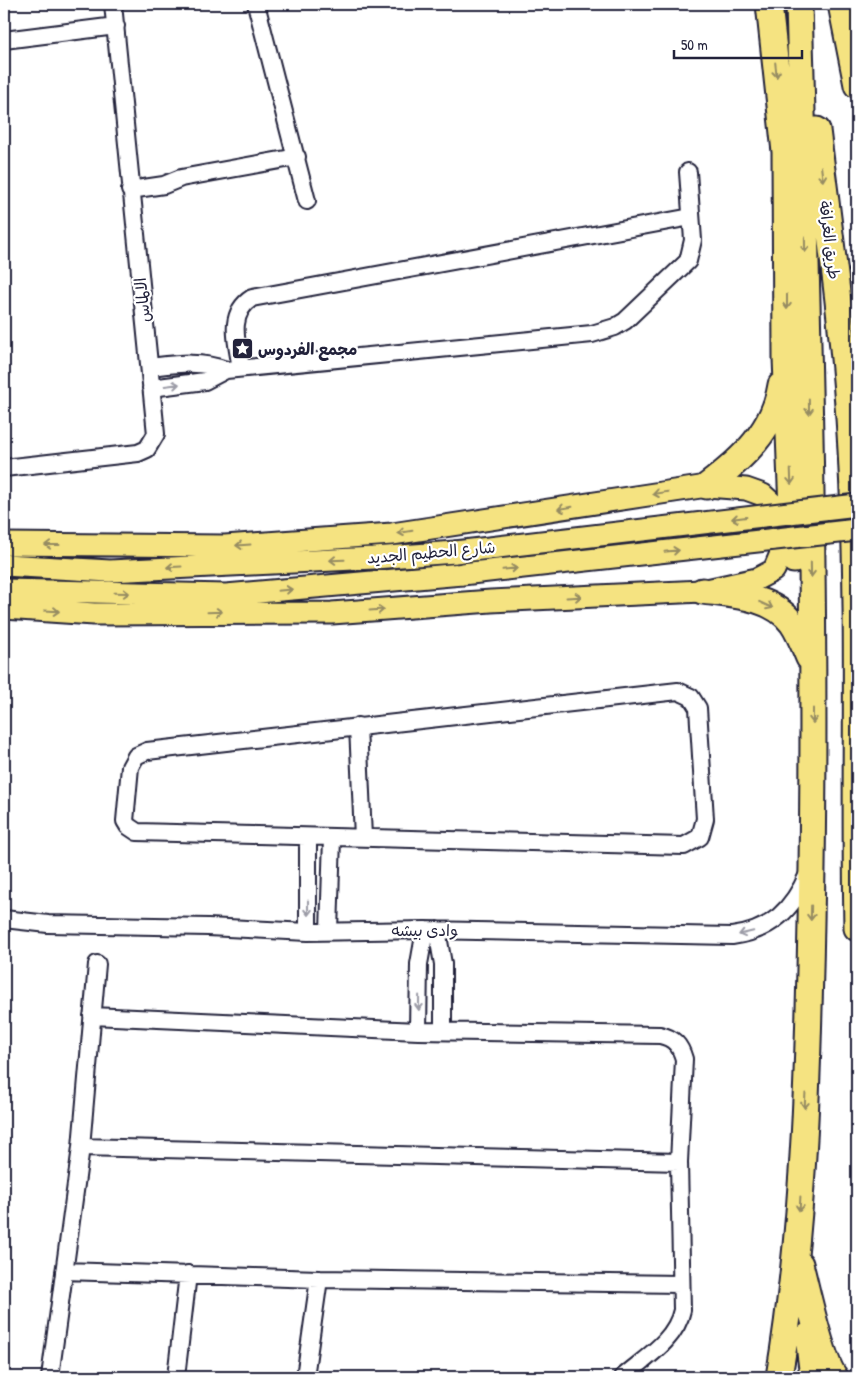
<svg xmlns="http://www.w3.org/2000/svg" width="861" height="1381" viewBox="0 0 861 1381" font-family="'Patrick Hand','Playpen Sans Arabic',sans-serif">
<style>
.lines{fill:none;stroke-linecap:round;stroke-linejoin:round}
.minor-casing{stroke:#22223b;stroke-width:20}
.major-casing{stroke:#22223b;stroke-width:25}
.highway-casing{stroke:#22223b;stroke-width:29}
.minor{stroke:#fff;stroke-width:16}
.major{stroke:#f5e381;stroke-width:21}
.highway{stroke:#f5e381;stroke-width:25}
.major-bridge-casing{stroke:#22223b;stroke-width:25;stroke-linecap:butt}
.major-bridge{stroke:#f5e381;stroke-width:21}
.oneway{stroke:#968c62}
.oneway2{stroke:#9c9ca7}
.labels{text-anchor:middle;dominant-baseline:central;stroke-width:4.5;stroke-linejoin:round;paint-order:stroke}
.street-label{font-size:16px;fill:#22223b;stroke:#fff}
.poi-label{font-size:16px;font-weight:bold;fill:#22223b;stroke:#fff;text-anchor:start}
</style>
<rect width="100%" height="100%" fill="#fff"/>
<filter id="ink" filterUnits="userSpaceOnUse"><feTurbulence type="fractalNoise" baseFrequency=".02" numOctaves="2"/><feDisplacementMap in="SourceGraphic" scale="10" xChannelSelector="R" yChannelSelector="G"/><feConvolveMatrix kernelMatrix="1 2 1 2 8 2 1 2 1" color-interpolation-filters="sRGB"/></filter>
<g filter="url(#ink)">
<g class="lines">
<defs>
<path id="minor" d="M256,4L307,201
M4,40L116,26
M130,190L164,185L181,178L297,157
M150,367C176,364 200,360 226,370
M241,368C237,343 227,314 252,298L691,217
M151,388L205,381L226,370L592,334L615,327L625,321L688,261L693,240L688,172
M4,468L138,453L147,449L156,434L113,4
M678,691L691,697L698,708L705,819L700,837L684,846L137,832L128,826L125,821L130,767L136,756L147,751Z
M358,726L363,837
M4,919L48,924L208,927L308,932L425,930L732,936C771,931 793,909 808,874
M437,930L443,964V1030
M329,931L332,838
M308,932V838
M92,1016L418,1031L660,1035C674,1038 680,1045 684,1059L679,1162L682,1310C676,1340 645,1358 623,1377
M418,1031L419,964L425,930
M81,1147L679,1162
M64,1271L319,1279L681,1284
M50,1377L81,1147L97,964
M176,1377L188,1274
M305,1377L319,1279"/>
<path id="major" d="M4,544L225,546L392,534L707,486L746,489L763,495L774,505L782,523L785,544L774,570L757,579L702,591L491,601L332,613L94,614L4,608
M4,565L110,571L374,558L455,552
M4,590L226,595L462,574"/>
<path id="highway" d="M769,4L785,152L786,358L794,560
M841,4L857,85
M817,130C831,243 847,356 852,470C860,622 854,775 857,928
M707,486C742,459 774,431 781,385
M702,591C732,595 772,596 792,623C799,633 804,646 809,658
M800,1264C807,1290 821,1360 835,1377
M808,1336L813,1377
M779,1377C807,1210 809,1037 812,867C816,580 807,292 799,4"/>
</defs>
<use href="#minor" class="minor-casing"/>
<use href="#major" class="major-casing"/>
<use href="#highway" class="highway-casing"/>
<use href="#minor" class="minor"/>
<use href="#major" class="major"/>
<use href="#highway" class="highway"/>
<defs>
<path id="major-bridge" d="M455,552L857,505
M462,574L857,530"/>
</defs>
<use href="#major-bridge" class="major-bridge-casing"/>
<use href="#major-bridge" class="major-bridge"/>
</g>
<defs><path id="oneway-shaft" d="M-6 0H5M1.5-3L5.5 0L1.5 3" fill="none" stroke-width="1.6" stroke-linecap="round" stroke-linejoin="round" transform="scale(1.25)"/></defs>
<g class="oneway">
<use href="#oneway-shaft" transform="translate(776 70) rotate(84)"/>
<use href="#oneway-shaft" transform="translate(822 174) rotate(83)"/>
<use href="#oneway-shaft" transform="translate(805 245) rotate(89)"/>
<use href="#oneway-shaft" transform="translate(787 302) rotate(90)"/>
<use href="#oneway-shaft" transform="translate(809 407) rotate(89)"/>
<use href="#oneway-shaft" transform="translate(791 477) rotate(88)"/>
<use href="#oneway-shaft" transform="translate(660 493) rotate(171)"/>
<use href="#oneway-shaft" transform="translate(565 508) rotate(171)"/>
<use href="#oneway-shaft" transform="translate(739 518) rotate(173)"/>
<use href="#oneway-shaft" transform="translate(405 532) rotate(171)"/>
<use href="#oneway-shaft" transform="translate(52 545) rotate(-180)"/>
<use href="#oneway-shaft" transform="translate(243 545) rotate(176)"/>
<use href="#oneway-shaft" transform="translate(672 551) rotate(-6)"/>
<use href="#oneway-shaft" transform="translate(337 560) rotate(178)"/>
<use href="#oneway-shaft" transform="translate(174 567) rotate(177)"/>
<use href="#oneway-shaft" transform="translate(510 569) rotate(-6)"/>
<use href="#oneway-shaft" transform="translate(811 570) rotate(89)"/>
<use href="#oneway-shaft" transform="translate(285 590) rotate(-5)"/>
<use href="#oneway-shaft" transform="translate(122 593) rotate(1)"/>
<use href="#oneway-shaft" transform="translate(574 597) rotate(-3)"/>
<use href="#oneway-shaft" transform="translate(766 605) rotate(25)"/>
<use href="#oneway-shaft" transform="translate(377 610) rotate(-4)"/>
<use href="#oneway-shaft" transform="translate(52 611) rotate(3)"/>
<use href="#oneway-shaft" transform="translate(215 612) rotate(-2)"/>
<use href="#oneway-shaft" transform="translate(813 716) rotate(90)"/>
<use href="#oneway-shaft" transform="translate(811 913) rotate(91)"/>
<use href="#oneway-shaft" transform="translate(805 1101) rotate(93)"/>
<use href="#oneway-shaft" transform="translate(800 1204) rotate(93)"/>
</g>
<g class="oneway2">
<use href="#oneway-shaft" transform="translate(172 385) rotate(-7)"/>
<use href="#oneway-shaft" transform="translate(308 908) rotate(90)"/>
<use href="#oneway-shaft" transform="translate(746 933) rotate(167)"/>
<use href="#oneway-shaft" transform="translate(419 1003) rotate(91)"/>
</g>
</g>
<defs>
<symbol id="sight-square" viewBox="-11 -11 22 22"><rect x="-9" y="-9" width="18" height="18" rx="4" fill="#22223b" stroke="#fff"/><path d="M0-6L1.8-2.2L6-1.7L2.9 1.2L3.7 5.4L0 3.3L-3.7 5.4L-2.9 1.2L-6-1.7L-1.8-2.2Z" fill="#fff"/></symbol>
</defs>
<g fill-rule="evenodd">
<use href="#sight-square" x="230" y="336" width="25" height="25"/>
</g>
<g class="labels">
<g class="street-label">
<text transform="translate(830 240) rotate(83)">طريق الغرافة</text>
<text transform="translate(142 300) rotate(-96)">الالماس</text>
<text transform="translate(431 552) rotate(-5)">شارع الحطيم الجديد</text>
<text x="425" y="930">وادى بيشه</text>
</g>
<g class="poi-label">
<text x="258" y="349">مجمع الفردوس</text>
</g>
</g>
<rect width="861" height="1381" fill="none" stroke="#fff" stroke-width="20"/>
<rect x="10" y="10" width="841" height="1361" fill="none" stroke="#22223b" stroke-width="2" filter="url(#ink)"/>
<path d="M674 50v8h128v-8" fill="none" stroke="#22223b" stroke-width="2.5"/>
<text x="681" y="50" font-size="15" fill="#22223b" stroke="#ffffff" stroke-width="4" paint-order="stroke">50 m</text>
</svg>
